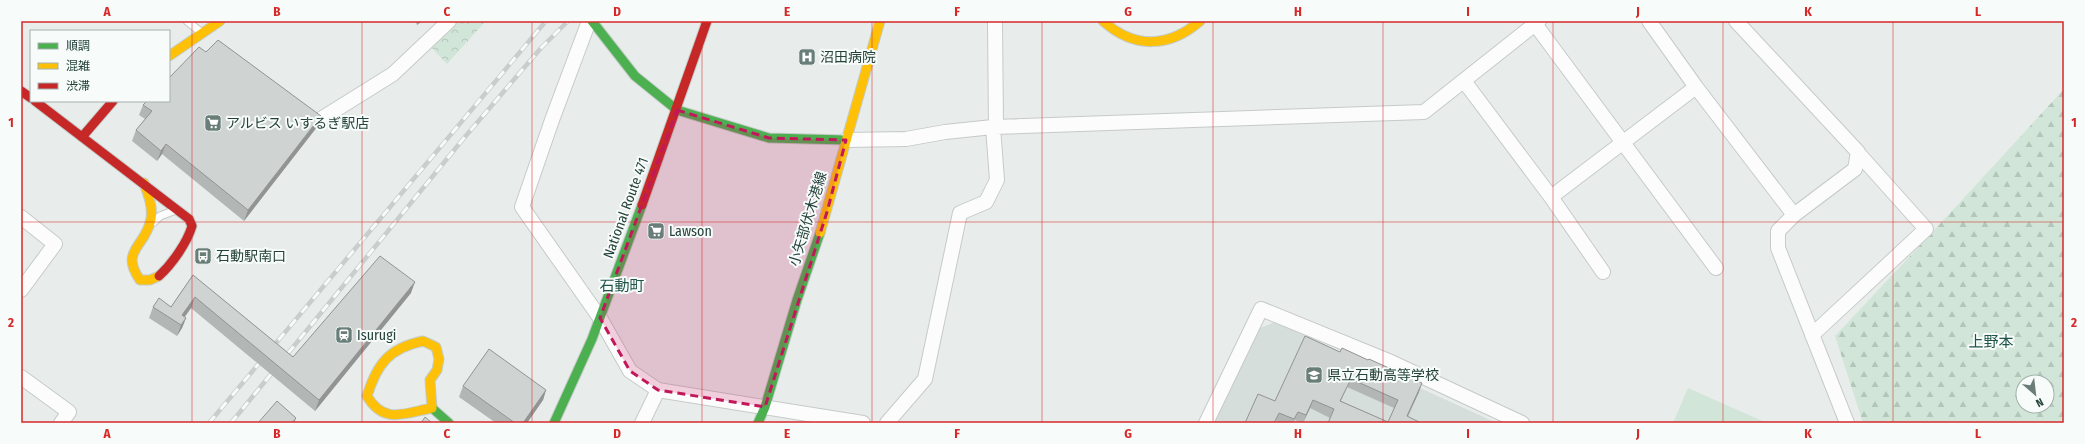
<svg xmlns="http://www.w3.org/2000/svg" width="2085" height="444" viewBox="0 0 2085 444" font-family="'Fira Sans Condensed','Noto Sans JP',sans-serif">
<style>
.built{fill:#d6dedb}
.grass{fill:#d1e6d8}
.forest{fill:url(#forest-firs);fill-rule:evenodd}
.park{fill:url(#park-crowns)}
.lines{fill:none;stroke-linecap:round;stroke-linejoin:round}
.lane-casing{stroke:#c5cac8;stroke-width:9}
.street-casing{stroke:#c5cac8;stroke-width:16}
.fast-casing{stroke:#c3cbc8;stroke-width:11}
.slow-casing{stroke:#c3cbc8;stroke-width:11}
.jam-casing{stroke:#c3cbc8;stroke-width:11}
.lane{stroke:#fcfcfc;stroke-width:7}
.street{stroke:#fcfcfc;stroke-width:14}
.fast{stroke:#4caf50;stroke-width:9}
.slow{stroke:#ffc107;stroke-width:9}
.jam{stroke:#c62828;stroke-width:9}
.rail-casing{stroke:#c9cdcc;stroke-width:4.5}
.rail{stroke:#f7fbf9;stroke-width:3;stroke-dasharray:9;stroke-linecap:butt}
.wall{fill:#b2b6b5;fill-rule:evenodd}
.shaded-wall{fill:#919493}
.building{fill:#cfd4d2;stroke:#919493;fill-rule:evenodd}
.marked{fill:#c2185b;fill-opacity:0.2;stroke:#c2185b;stroke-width:3;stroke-dasharray:8 5;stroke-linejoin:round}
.grid{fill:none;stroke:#d62828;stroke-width:1;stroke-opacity:0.55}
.labels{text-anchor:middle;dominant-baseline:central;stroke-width:4;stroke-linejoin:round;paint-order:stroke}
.poi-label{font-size:14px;fill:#24423a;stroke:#f7fbf9;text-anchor:start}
.street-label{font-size:14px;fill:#24423a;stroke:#f7fbf9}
.neighbourhood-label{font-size:15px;fill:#1f5548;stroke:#f7fbf9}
.neatline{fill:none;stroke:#d62828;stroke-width:1.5}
.grid-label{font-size:13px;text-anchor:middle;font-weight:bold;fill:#d62828}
</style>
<defs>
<pattern id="forest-firs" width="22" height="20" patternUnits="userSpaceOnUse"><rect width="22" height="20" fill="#d1e6d8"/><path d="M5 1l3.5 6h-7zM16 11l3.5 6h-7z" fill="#b3c6ba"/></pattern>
<pattern id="park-crowns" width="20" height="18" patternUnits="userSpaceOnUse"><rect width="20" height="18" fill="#d1e6d8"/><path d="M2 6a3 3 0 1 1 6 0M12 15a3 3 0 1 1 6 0" fill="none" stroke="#b3c6ba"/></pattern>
</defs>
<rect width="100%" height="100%" fill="#e8edeb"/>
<path class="built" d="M1275,322L1497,423H1214L1260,328Z"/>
<path class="grass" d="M1688,388L1767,423H1673Z"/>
<path class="forest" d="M2064,89V423H1863L1835,336L1927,238ZM2023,382H2047V406H2023Z"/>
<path class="park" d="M454,21H486L447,64L429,45Z"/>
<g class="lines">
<defs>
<path id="lane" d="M187,21L202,33
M154,222L160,216L176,210"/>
<path id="street" d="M589,21L552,120L522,207L600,318L630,371L658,390L863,423
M995,21L996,127
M1649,21L1696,87L1794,215
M1736,21L1858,152L1855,169L1794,215L1778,231V248L1847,423
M1535,24L1716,268
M1464,81L1551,197L1603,272
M321,119L393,74L449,21
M846,140L906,139L945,132L993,127L1424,112L1539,21
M1551,197L1696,87
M21,217L55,244L21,290
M1812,335L1926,229L1858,153
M21,377L69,412L61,423
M642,423L658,390
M887,423L925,379L960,213L986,202L997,180L993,127
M1206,423L1261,309L1391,362L1522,423"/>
<path id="fast" d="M592,21L635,76L677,110
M677,110L769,138L846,140
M432,408L449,423
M554,423L592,339L642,205
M758,423L765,407L797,300L820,233"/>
<path id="slow" d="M1103,21C1134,49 1169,48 1200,21
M169,56L220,21
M144,183C148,194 153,207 151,219C146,247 119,250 140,280H150L159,276
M820,233L880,21
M423,341L436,347L439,359L437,370L430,380L432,408C405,413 384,425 367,396C377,364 389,348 423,341Z"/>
<path id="jam" d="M21,91L31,98
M35,101L189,219L192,226C187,243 172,264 159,276
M82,137L113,101
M642,205L707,21"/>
</defs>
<use href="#lane" class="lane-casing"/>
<use href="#street" class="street-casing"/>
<use href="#fast" class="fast-casing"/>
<use href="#slow" class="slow-casing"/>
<use href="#jam" class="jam-casing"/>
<use href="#lane" class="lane"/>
<use href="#street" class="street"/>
<use href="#fast" class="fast"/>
<use href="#slow" class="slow"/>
<use href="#jam" class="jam"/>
<defs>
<path id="rail" d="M209,423L546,21
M231,423L464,138L541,48L568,21"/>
</defs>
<use href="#rail" class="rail-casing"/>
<use href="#rail" class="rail"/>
</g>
<path class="wall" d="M415,21H422L417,25Z
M206,52L317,127L244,221L162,154L157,161L132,141L136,130L145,119L139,115L143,105Z
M193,275L293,357L411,293L315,411L191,308L185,317L186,318L182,328L177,336L149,318L153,307H171Z
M1340,352L1368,360L1419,392L1408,417L1421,423H1328L1330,418L1310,408L1303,423H1301L1295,420L1293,423H1280L1276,421L1275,401ZM1347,387L1394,408L1388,422L1341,401Z
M463,386L546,390L543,400L527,423H496L459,397Z"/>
<path class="shaded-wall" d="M419,21H422L417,25Z
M321,116L317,127L244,221L248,210Z
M166,144L162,154L157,161L161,151Z
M415,282L411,293L315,411L319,400Z
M195,297L191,308L179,324L182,315Z
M186,318L182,328L177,336L181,325Z
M1422,383L1419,392L1404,423L1407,416Z
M546,390L543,400L527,423H523Z
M1313,400L1310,408L1303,423L1306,415Z
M296,418L294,423H292Z"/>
<path class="building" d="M218,40L321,116L248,210L166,144L161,151L136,130L152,111L143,105L147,101H169V78L199,47L206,52Z
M380,256L415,282L319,400L195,297L182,315L186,318L181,325L153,307L159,298L171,307L193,275L293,357Z
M1305,336L1340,352L1342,348L1368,360L1369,359L1422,383L1407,416L1421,423H1328L1334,409L1313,400L1306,415L1298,412L1294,419L1279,413L1274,423H1245L1258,394L1275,401ZM1351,379L1398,400L1388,422L1340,401Z
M489,349L546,390L523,423H515L463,386Z
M277,401L296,418L292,423H258Z
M425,417L432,423H421Z"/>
<path class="marked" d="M677,110L769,138L846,140L827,212L765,407L658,390L630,371L600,318Z"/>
<path class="grid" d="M192,21V423M362,21V423M532,21V423M702,21V423M872,21V423M1042,21V423M1213,21V423M1383,21V423M1553,21V423M1723,21V423M1893,21V423M21,222H2064"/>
<defs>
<symbol id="hospital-square" viewBox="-11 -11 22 22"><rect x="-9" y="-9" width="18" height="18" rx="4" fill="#697e78" stroke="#f7fbf9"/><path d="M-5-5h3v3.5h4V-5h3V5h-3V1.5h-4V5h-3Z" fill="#fff"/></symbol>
<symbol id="supermarket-square" viewBox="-11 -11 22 22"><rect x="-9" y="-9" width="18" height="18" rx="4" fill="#697e78" stroke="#f7fbf9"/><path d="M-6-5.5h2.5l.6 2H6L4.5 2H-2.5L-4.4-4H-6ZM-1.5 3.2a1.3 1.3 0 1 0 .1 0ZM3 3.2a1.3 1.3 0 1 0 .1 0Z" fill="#fff"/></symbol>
<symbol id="bus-square" viewBox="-11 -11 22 22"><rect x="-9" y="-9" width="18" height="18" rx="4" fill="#697e78" stroke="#f7fbf9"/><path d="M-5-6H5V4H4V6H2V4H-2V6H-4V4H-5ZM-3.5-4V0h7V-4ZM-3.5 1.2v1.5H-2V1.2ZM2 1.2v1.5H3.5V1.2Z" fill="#fff"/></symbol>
<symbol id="station-square" viewBox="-11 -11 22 22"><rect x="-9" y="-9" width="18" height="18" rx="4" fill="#697e78" stroke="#f7fbf9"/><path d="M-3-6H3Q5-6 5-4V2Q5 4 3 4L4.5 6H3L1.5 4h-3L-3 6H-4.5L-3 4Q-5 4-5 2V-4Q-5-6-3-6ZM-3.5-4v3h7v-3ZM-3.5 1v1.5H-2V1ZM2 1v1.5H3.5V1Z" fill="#fff"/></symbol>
<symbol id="school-square" viewBox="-11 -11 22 22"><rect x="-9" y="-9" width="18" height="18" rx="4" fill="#697e78" stroke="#f7fbf9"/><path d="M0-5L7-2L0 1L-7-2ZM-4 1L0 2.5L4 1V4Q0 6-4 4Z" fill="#fff"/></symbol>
</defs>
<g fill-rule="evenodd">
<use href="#hospital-square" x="797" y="47" width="20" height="20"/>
<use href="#supermarket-square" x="203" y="113" width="20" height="20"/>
<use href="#supermarket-square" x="646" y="221" width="20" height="20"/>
<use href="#bus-square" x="193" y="246" width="20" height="20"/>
<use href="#station-square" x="334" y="325" width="20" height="20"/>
<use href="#school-square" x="1304" y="365" width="20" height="20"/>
</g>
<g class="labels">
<g class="poi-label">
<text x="820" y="57">沼田病院</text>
<text x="226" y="123">アルビス いするぎ駅店</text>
<text x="669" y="231">Lawson</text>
<text x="216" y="256">石動駅南口</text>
<text x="357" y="335">Isurugi</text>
<text x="1327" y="375">県立石動高等学校</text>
</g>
<g class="street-label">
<text transform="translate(626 208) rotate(-70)">National Route 471</text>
<text transform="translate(808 219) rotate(-73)">小矢部伏木港線</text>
</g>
<g class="neighbourhood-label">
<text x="622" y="286">石動町</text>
<text x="1991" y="342">上野本</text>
</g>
</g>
<rect width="2085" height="444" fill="none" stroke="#f7fbf9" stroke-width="44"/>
<rect x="30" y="30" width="140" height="72" fill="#f7fbf9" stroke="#a3b1ad"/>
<rect x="38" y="43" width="20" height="6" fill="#4caf50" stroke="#a3b1ad"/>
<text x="66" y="50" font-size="12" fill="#24423a">順調</text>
<rect x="38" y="63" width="20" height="6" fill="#ffc107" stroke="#a3b1ad"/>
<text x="66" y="70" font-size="12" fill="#24423a">混雑</text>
<rect x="38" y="83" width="20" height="6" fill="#c62828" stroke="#a3b1ad"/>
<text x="66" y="90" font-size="12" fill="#24423a">渋滞</text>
<g transform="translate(2035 394) rotate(152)"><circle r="19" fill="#f7fbf9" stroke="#a3b1ad"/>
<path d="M0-3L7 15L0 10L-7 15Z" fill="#697e78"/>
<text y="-6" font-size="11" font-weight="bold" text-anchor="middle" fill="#24423a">N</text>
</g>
<rect x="22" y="22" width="2041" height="400" class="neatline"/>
<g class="grid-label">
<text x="107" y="16">A</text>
<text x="277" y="16">B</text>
<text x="447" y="16">C</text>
<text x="617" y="16">D</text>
<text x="787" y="16">E</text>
<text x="957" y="16">F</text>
<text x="1128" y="16">G</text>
<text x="1298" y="16">H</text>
<text x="1468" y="16">I</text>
<text x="1638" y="16">J</text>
<text x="1808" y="16">K</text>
<text x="1978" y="16">L</text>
<text x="11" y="127">1</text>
<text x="2074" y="127">1</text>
<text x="11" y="327">2</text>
<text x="2074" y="327">2</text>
<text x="107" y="438">A</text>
<text x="277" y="438">B</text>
<text x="447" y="438">C</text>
<text x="617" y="438">D</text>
<text x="787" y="438">E</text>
<text x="957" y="438">F</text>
<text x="1128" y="438">G</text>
<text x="1298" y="438">H</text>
<text x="1468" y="438">I</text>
<text x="1638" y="438">J</text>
<text x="1808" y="438">K</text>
<text x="1978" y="438">L</text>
</g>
</svg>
